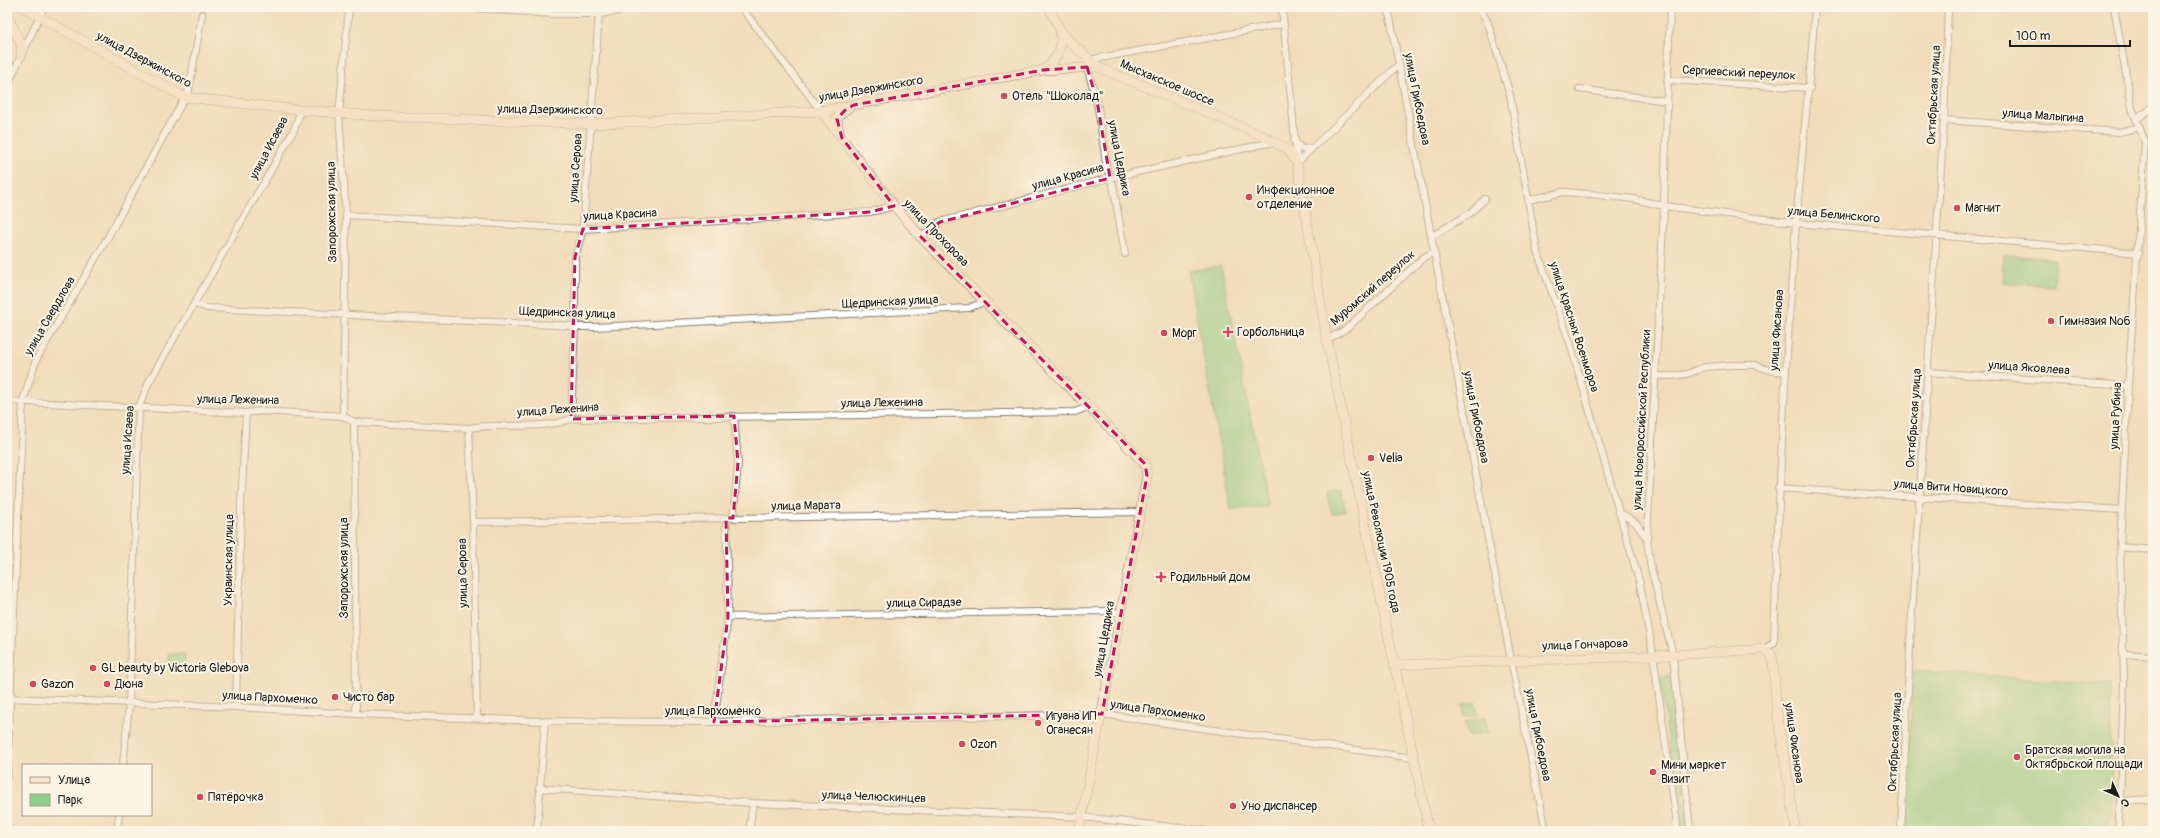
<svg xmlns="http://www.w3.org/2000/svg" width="2160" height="838" viewBox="0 0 2160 838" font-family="Pangolin,sans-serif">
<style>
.green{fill:#8dd088;stroke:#547652}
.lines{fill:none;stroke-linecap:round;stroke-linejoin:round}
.street-casing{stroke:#867c6c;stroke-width:8}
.secondary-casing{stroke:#867c6c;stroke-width:10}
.street{stroke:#fff;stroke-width:6}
.secondary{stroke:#fde4d1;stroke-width:9}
.marked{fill:none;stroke:#c2185b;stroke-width:3;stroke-dasharray:8 5;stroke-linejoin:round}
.poi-dot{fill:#d1495b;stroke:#fcf5e5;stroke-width:1.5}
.labels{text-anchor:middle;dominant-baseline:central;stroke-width:4;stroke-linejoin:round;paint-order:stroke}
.street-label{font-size:12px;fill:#1c1c1c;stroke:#fcf5e5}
.poi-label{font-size:12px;fill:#1c1c1c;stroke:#fcf5e5;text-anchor:start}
</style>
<rect width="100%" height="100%" fill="#fcf5e5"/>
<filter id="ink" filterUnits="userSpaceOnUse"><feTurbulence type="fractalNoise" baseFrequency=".025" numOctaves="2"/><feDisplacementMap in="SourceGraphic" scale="8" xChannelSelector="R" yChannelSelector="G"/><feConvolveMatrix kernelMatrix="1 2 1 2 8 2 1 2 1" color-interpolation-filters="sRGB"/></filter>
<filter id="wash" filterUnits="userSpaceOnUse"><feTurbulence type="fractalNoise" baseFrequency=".012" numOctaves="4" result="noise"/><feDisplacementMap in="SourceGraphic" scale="16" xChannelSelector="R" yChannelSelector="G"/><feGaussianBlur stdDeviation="0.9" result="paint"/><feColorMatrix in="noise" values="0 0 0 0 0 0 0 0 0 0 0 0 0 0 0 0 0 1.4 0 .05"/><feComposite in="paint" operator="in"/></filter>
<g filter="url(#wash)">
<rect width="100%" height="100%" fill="#f1ddbc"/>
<path class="green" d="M2004,255L2055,259L2053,286L2002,282Z
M1221,266L1268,507L1231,509L1188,271Z
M1341,490L1346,511L1332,514L1327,493Z
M169,654H185L184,670H169Z
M1913,671L2110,685L2112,804L2109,831H1906Z
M1672,676L1688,831H1681L1660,678Z
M1475,702L1477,715L1464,717L1462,705Z
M1485,718L1488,732L1468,736L1465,722Z"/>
</g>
<g filter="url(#ink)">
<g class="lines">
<defs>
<path id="street" d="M462,7L552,14H599L645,7
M741,7L821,111
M1282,7L1297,160
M1388,7L1511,660L1546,831
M1479,7L1488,23L1510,95L1537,251L1570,343L1640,584L1653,654L1678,831
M1670,7L1664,206L1647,539L1651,568L1673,655L1690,831
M2114,7L2132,108L2145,142L2128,386L2120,547L2124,682L2120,801L2118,831
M1089,60L1283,24
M1087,67L1097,101L1107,169L1113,185L1125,254
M1667,80L1810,88
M7,86L44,7
M1579,89L1667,101
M2137,119L2153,107
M1944,120L2119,132L2140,127
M1294,141L1302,149L1312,148
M1297,163L1399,64
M1529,200L1563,192L1590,194L1634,199L1664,206L1796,223L2139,253
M346,215L583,229L870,212L894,206
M1432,236L1469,214L1485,199
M921,237L940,222L1110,178L1273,142
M194,304L207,308L594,327L969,308L986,301
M1327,340L1346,329L1423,258L1433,252
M1928,372L2128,386
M1656,376H1671L1687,374L1705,367L1733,365H1755L1769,370L1786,372
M7,401L246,413L261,411L343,416L354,422L469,428C502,422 539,431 571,419L1075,412L1088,407
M343,416L346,215L339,114L349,7
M571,419L575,325V257L583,229L599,14
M354,422L356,714
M469,428L473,522L477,718
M1778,488L2122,510
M1619,512L1636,523L1647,539
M733,518L738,463L734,416
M473,522L1139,512
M2120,547L2153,550
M728,617L1105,611L1121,613
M1764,649L1774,643C1778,503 1785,363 1796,224C1802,151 1810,79 1815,7
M2125,654L2153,656
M10,698L236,707L356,714L545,721L714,722L1102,714L1413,758
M236,707L241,506L246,413
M714,722L728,617L726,518
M123,765L129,704L139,407L149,382L294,130L301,110
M7,776L23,401L36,360L108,237L189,90L202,14
M539,788L753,803L1082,817L1207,831
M2120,801L2153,799
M7,826L10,831
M117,831L119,815
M537,831L545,721
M749,831L753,803
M1901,831L1911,628L1944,120L1948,7"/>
<path id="secondary" d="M23,7L184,97L301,110L374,116L591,124L821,111L1043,70L1098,67
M1049,7L1060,30L1073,45L1098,67L1263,136L1288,150L1297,163L1327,340L1429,831
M7,15L21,44V56
M1043,70C1058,59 1063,49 1060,31
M821,111L894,206L921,237L1145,464L1147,476L1079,831
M839,132L837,119L840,114L849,107
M1395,665L1673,655L1764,649L1771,654L1773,661L1777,712L1796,831"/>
</defs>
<use href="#street" class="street-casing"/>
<use href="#secondary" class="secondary-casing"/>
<use href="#street" class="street"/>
<use href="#secondary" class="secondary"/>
</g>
</g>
<path d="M0 0H2160V838H0ZM1087,67L1097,101L1110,178L940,222L921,237L1145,464L1147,476L1102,714L714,722L728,617L726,518H733L738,463L734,416L571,419L575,257L583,229L870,212L894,206L842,138L837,119L846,109L854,105L1043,70Z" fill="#f1ddbc" fill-opacity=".55" fill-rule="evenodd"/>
<path class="marked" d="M1087,67L1097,101L1110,178L940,222L921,237L1145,464L1147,476L1102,714L714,722L728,617L726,518H733L738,463L734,416L571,419L575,257L583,229L870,212L894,206L842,138L837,119L846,109L854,105L1043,70Z"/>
<g class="poi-dot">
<circle cx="1004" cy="96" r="4"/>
<circle cx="1249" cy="197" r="4"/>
<circle cx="1957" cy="208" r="4"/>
<circle cx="2051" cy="321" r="4"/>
<path d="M1226 326h4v4h4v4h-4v4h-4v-4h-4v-4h4z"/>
<circle cx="1164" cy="333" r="4"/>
<circle cx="1371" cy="458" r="4"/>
<path d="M1159 571h4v4h4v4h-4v4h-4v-4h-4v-4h4z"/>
<circle cx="93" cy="668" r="4"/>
<circle cx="33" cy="684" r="4"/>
<circle cx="107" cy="684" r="4"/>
<circle cx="335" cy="697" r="4"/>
<circle cx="1038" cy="723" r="4"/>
<circle cx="962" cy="744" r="4"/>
<circle cx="2017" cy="757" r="4"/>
<circle cx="1653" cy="772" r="4"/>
<circle cx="200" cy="797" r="4"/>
<circle cx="1233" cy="806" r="4"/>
</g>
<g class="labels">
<g class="street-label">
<text transform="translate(144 60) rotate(28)">улица Дзержинского</text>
<text transform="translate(1739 73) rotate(3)">Сергиевский переулок</text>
<text transform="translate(1167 83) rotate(23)">Мысхакское шоссе</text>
<text transform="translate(871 89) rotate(-10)">улица Дзержинского</text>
<text transform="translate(1934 95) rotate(-87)">Октябрьская улица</text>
<text transform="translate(1417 99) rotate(79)">улица Грибоедова</text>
<text transform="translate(550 110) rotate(1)">улица Дзержинского</text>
<text transform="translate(2043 116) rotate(4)">улица Малыгина</text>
<text transform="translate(269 148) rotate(-62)">улица Исаева</text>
<text transform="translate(1119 158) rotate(79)">улица Цедрика</text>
<text transform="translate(576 168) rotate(-86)">улица Серова</text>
<text transform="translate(1068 177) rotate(-15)">улица Красина</text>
<text transform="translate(332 212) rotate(-91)">Запорожская улица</text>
<text transform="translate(620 215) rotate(-3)">улица Красина</text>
<text transform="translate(1834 215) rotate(5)">улица Белинского</text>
<text transform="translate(936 233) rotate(46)">улица Прохорова</text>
<text transform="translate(1373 288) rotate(-41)">Муромский переулок</text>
<text transform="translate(890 302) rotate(-3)">Щедринская улица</text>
<text transform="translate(567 313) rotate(2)">Щедринская улица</text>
<text transform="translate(50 316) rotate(-60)">улица Свердлова</text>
<text transform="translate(1574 327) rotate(72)">улица Красных Военморов</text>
<text transform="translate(1777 330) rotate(-86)">улица Фисанова</text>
<text transform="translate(2029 368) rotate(4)">улица Яковлева</text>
<text transform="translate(238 400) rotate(1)">улица Леженина</text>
<text transform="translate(882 403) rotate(-1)">улица Леженина</text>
<text transform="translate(558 410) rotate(-4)">улица Леженина</text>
<text transform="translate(2116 416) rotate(-87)">улица Рубина</text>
<text transform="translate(1476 417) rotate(79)">улица Грибоедова</text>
<text transform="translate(1914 418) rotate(-86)">Октябрьская улица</text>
<text transform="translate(1642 420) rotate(-87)">улица Новороссийской Республики</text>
<text transform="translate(128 440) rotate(-86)">улица Исаева</text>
<text transform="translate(1951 488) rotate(4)">улица Вити Новицкого</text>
<text transform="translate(806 506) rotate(-1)">улица Марата</text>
<text transform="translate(1381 542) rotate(78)">улица Революции 1905 года</text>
<text transform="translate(229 560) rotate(-89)">Украинская улица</text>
<text transform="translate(344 568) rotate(-90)">Запорожская улица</text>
<text transform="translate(463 573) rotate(-91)">улица Серова</text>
<text transform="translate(924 603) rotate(-1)">улица Сирадзе</text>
<text transform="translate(1104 639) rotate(-80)">улица Цедрика</text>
<text transform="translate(1585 645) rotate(-2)">улица Гончарова</text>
<text transform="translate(270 698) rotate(3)">улица Пархоменко</text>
<text x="713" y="711">улица Пархоменко</text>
<text transform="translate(1158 711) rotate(8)">улица Пархоменко</text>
<text transform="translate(1538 735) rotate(79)">улица Грибоедова</text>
<text transform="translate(1895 742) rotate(-87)">Октябрьская улица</text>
<text transform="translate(1794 743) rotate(82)">улица Фисанова</text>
<text transform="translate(874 797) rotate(2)">улица Челюскинцев</text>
</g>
<g class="poi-label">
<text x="1012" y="96">Отель "Шоколад"</text>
<text x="1257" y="190">Инфекционное<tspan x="1257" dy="14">отделение</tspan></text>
<text x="1965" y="208">Магнит</text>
<text x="2059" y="321">Гимназия №6</text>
<text x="1237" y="332">Горбольница</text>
<text x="1172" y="333">Морг</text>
<text x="1379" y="458">Velia</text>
<text x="1170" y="577">Родильный дом</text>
<text x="101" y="668">GL beauty by Victoria Glebova</text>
<text x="41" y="684">Gazon</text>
<text x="115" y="684">Дюна</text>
<text x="343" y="697">Чисто бар</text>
<text x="1046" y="716">Игуана ИП<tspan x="1046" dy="14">Оганесян</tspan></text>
<text x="970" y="744">Ozon</text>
<text x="2025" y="750">Братская могила на<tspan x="2025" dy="14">Октябрьской площади</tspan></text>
<text x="1661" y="765">Мини маркет<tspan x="1661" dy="14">Визит</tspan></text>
<text x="208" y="797">Пятёрочка</text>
<text x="1241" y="806">Уно диспансер</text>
</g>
</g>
<rect width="2160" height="838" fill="none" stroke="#fcf5e5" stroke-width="24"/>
<rect x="22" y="764" width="130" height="52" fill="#fcf5e5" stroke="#a29e95"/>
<rect x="30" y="777" width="20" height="6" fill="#fde4d1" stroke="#a29e95"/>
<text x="58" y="784" font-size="12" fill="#1c1c1c">Улица</text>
<rect x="30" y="794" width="20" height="12" fill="#8dd088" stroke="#a29e95"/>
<text x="58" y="804" font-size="12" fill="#1c1c1c">Парк</text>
<g transform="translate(2118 796) rotate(135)" stroke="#fcf5e5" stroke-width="3" paint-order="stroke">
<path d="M0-3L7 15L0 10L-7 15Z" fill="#1c1c1c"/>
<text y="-6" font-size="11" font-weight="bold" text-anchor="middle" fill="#1c1c1c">С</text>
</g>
<path d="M2010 40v6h120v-6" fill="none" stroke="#1c1c1c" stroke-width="2"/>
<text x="2016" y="40" font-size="12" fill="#1c1c1c" stroke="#fcf5e5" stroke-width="3" paint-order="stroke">100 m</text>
</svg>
